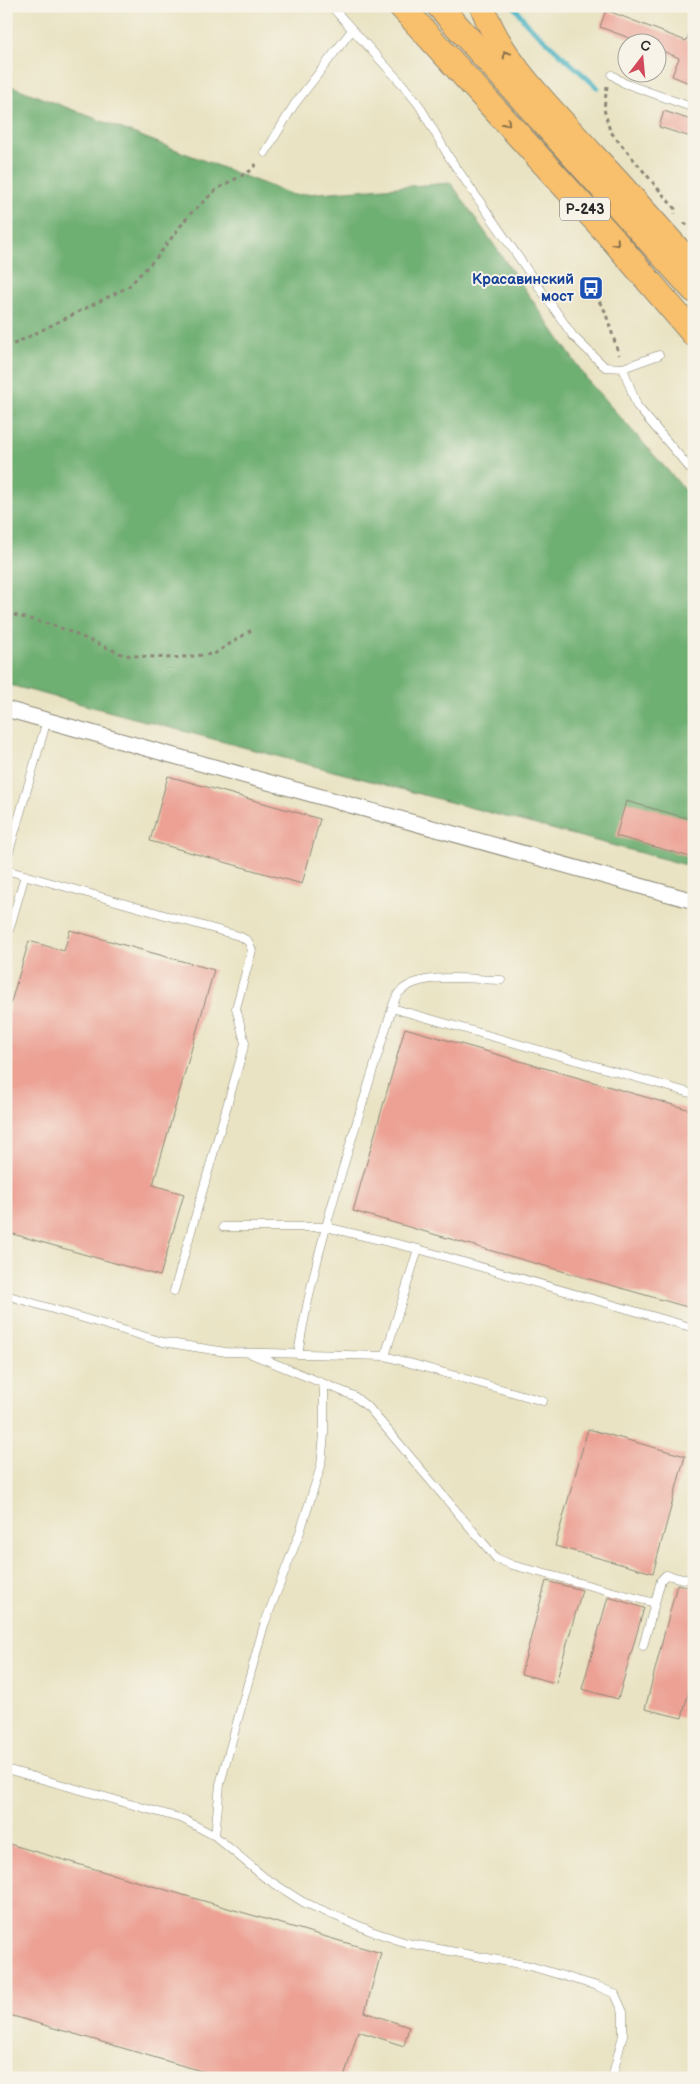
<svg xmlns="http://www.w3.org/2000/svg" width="700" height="2084" viewBox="0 0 700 2084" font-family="'Balsamiq Sans',sans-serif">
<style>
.forest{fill:#6eaf72;stroke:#4c6d4e}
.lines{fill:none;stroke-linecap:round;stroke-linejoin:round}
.stream{stroke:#45b2c2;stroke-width:5}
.building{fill:#eca194}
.service-casing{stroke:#8a8777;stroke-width:9}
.minor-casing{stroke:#8a8777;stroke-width:17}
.primary-casing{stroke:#8a8777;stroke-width:26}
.trunk-casing{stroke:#8a8777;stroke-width:27}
.path{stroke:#8a8777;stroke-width:3;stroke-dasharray:4 4;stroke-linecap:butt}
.service{stroke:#fff;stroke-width:8}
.minor{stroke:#fff;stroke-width:15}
.primary{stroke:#f8bf6c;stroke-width:24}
.trunk{stroke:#f8bf6c;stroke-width:25}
.oneway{stroke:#876e48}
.labels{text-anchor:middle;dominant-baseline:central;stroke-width:4;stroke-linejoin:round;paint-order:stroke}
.shield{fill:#f7f3e8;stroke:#686764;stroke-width:1}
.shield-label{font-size:14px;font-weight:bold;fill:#2b2b2b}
.transit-label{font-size:15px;font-weight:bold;fill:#164399;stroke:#f7f3e8;text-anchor:end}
</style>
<rect width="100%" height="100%" fill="#f7f3e8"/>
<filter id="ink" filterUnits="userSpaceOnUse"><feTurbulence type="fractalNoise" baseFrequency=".02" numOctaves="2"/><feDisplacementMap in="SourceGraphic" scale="10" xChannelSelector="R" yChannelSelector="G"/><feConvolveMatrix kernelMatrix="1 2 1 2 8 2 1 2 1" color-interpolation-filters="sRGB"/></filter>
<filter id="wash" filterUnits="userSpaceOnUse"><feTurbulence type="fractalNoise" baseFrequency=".0096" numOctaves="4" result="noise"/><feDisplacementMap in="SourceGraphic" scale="20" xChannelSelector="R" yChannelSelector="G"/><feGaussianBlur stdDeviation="1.12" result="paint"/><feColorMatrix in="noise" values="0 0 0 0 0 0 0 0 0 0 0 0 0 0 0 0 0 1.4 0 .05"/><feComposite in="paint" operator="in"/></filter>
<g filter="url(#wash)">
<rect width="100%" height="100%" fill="#e9e3c3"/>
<path class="forest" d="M6,84L293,195L451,183L589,382L694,500V867L6,684Z"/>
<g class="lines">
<path class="stream" d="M514,6L527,24L598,88"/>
</g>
<g id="blocks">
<path class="building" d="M606,10L686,41L694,23V85L672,76L679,58L658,49V42H640L600,27Z
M664,111L694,121V138L659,127Z
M168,776L320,819L302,884L150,841Z
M626,801L694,820V858L616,836Z
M70,930L214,970L153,1185L184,1194L160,1276L6,1232V1019L29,941L64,951Z
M405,1028L694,1111V1309L353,1211Z
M588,1429L685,1456L653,1573L555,1546Z
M546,1581L582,1590L556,1683L521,1674Z
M677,1584L694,1589V1671L682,1718L645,1709Z
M608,1597L644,1608L618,1699L582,1689Z
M6,1843L381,1953L365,2012L409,2027L404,2046L358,2031L344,2078H225L6,2014Z"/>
</g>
</g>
<g filter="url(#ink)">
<use href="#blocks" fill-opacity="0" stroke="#8a8777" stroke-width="1"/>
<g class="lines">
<defs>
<path id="service" d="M331,6L403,85L419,105L449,157L573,336L605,367L623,368L659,355
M612,75L624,83L694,108
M265,153L294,105L352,30
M623,368L637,406L694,473
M6,862L47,720
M6,870L239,936L248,941L252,950L236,1008L245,1043L174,1291
M6,941L25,875
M392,1008L694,1094
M223,1227H326L418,1249L385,1356
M418,1249L694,1328
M6,1295L163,1342L226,1352L385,1356L543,1401
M249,1353L354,1396L369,1408L496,1558L512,1565L655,1603L661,1580L666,1575C675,1576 685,1582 694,1578
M298,1354C317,1236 358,1122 392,1008C394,1002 396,994 401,991C422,971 474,980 501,980
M643,1646L655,1603
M6,1769L183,1819L215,1836L264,1877L303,1902L371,1931L407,1943L530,1966L597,1986L615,1994L623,2012V2035L612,2078
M215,1836L220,1784L264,1625L300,1532L321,1466L324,1434V1384"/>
<path id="minor" d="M6,709L694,901"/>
<path id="primary" d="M482,6C503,65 551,108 592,154C627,191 660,229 694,267"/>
<path id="trunk" d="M401,6L610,236L694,334
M439,6L694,290"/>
</defs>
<use href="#service" class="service-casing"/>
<use href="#minor" class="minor-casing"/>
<use href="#primary" class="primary-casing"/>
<use href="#trunk" class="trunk-casing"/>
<path class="path" d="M607,86L604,109L610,131L675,209V214
M684,223L694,228
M591,288L605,311L619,355
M6,348L128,287L157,257L189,215L217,189L250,171L258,162
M6,613L56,626L124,655L172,658L214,654L253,629"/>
<use href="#service" class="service"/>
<use href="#minor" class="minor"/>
<use href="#primary" class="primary"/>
<use href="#trunk" class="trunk"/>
</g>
<defs><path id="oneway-chevron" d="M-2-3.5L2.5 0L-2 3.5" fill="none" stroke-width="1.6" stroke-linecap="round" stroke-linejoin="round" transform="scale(1.25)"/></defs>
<g class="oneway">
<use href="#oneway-chevron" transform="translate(506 54) rotate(-124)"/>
<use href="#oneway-chevron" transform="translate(507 123) rotate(48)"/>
<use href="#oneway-chevron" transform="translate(616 243) rotate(49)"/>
</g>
</g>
<defs>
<symbol id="bus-square" viewBox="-11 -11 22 22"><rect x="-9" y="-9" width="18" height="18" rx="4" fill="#1a4fb4" stroke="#f7f3e8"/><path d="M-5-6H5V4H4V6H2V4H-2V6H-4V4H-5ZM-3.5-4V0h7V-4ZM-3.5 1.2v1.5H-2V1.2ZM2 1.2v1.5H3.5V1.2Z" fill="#fff"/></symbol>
</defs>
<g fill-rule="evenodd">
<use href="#bus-square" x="577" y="274" width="28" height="28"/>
</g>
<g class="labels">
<rect class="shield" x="560" y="197.5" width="50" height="23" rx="4"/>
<g class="shield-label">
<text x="585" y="209">Р-243</text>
</g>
<g class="transit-label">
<text x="574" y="279">Красавинский<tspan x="574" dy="17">мост</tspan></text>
</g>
</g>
<rect width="700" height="2084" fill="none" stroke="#f7f3e8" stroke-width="25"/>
<g transform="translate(642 58) rotate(16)"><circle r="24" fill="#f7f3e8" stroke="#a5a39c"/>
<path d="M0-4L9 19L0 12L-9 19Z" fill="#d1495b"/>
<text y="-8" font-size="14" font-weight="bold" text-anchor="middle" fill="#2b2b2b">С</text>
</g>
</svg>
